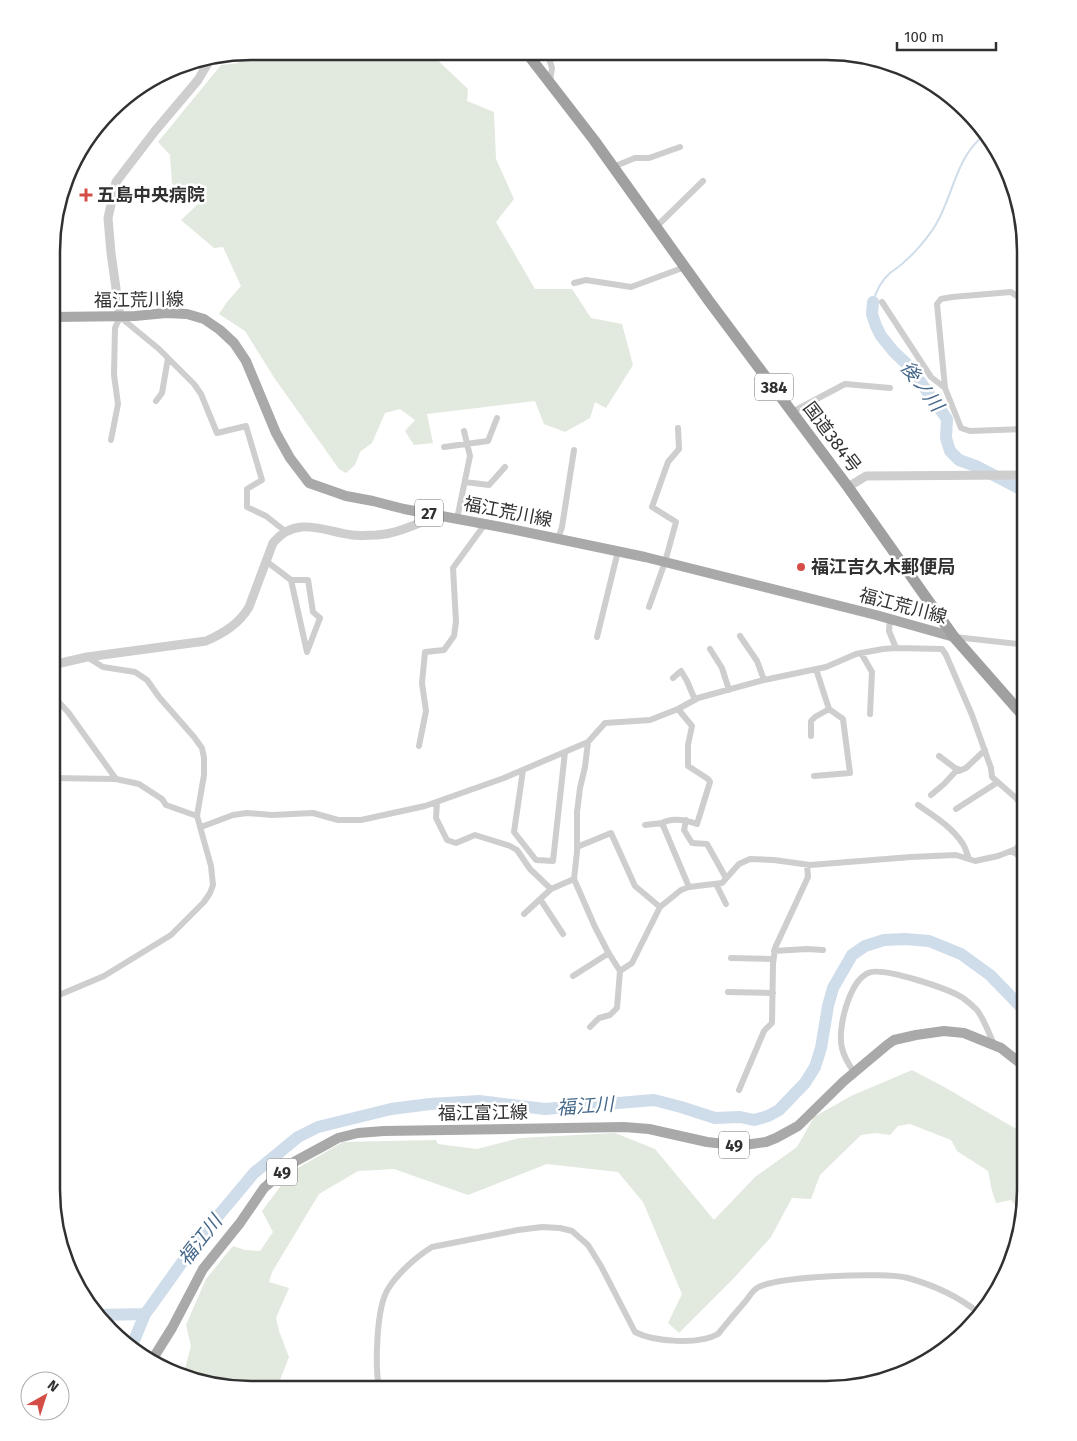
<svg xmlns="http://www.w3.org/2000/svg" width="1077" height="1441" viewBox="0 0 1077 1441" font-family="'Fira Sans','Noto Sans JP',sans-serif">
<style>
.green{fill:#e2e9de}
.lines{fill:none;stroke-linecap:round;stroke-linejoin:round}
.stream{stroke:#cfdcea;stroke-width:2}
.river{stroke:#cfdcea;stroke-width:12}
.minor{stroke:#cecece;stroke-width:6}
.tertiary{stroke:#cecece;stroke-width:9}
.primary{stroke:#a9a9a9;stroke-width:10}
.trunk{stroke:#a0a0a0;stroke-width:11}
.poi-dot{fill:#d44e47;stroke:#fff;stroke-width:2}
.labels{text-anchor:middle;dominant-baseline:central;stroke-width:5;stroke-linejoin:round;paint-order:stroke}
.shield{fill:#fff;stroke:#6f6f6f;stroke-width:1}
.shield-label{font-size:16px;font-weight:bold;fill:#313131}
.poi-label{font-size:18px;font-weight:bold;fill:#313131;stroke:#fff;text-anchor:start}
.street-label{font-size:18px;fill:#313131;stroke:#fff}
.water-label{font-size:19px;font-style:italic;fill:#46688b;stroke:#fff}
.rim{fill:none;stroke:#313131;stroke-width:2.5}
</style>
<rect width="100%" height="100%" fill="#fff"/>
<path class="green" d="M251,51L429,52L468,89L467,101L494,112L496,159L514,199L496,222L535,289H572L591,318L622,324L633,365L606,408L595,402L590,418L565,432L544,424L535,401L427,414L433,443L414,445L405,431L415,420L400,409L385,413L372,443L360,452L355,465L346,473L339,469L275,379L245,331L219,314L227,302L241,286L223,247L214,248L181,220L199,203L172,184L170,155L158,142L221,65L238,63L244,52Z
M912,1070L946,1088L1025,1134V1203L1023,1216L1011,1200L996,1203L992,1191L988,1171L957,1151L951,1140L910,1124L898,1126L890,1135L875,1133L861,1135L820,1175L811,1199L792,1198L771,1237L734,1278L679,1333L668,1323L682,1294L643,1202L618,1172L547,1164L468,1195L394,1169L358,1171L319,1194L272,1272L269,1282L289,1288L276,1318L279,1331L289,1357L277,1388H226L184,1372L191,1346L186,1325L206,1279L233,1246L245,1250L260,1251L273,1232L262,1211L291,1172L343,1142L436,1140L438,1144L477,1149L520,1138L615,1133L655,1149L714,1220L755,1177L797,1147L814,1117L851,1096Z"/>
<g class="lines">
<path class="stream" d="M873,302C876,291 881,281 890,273C895,269 901,266 905,261C914,254 929,236 935,226C953,197 955,159 983,136"/>
<path class="river" d="M873,302L872,314L876,326L881,336L894,352L909,366L947,419L946,438L950,451L959,460L978,467L1026,492
M97,1315L145,1314
M131,1348L145,1314L151,1306L198,1240L254,1173L298,1137L318,1127L391,1109L430,1104L479,1101L545,1109L654,1100L681,1107L715,1118L740,1117L754,1120L768,1116L779,1110L805,1083L815,1067L821,1048L828,1006L833,988L852,955L865,946L884,940L905,939L929,941L961,954L990,975L1025,1011"/>
<path class="minor" d="M547,52L552,68L550,81
M613,167L635,158H649L680,147
M656,227L703,181
M574,283L586,280L631,287L685,267
M882,302L931,377L945,388
M156,401L162,393L168,358
M792,412L845,384L890,388
M1026,429L970,431L961,428L945,388L937,304L941,299L952,297L1011,292L1026,302
M111,440L118,404L114,375L115,328L120,317L159,349L194,384L201,394L217,433L246,426L262,480L247,489V507L266,516L285,531
M444,447L488,441L497,418
M465,482L489,485L505,467
M457,519L470,456L464,431
M558,539L562,527L574,450
M266,561L291,580L307,652L320,618L313,612L308,580H291
M649,607L665,562L676,522L652,507L668,462L679,449L678,428
M890,619L889,631L896,648
M740,636L757,661L764,680
M597,637L618,551
M955,637L1026,645
M710,649L722,668L729,690
M861,653L872,672L870,714
M673,678L681,671L687,681L695,700
M52,695L68,712L116,779
M678,709L692,726L688,745V766L708,779L710,782L697,824C686,820 673,817 662,823L689,887
M811,736V721L815,717L829,709
M419,746L426,711L422,683L425,652L444,650L454,636L456,622L453,568L485,524
M939,756L959,771L966,768L985,750
M523,770L514,832L536,860L553,861L565,752
M814,776L850,773L843,719L829,709L816,669
M52,778L116,779L139,784L162,799L166,805L197,816
M931,795L944,784L958,769
M437,802L436,818L447,840L456,843L475,835L510,846L517,850L530,869L551,889L574,879L595,927L608,952L620,971L617,1008L610,1015L599,1018L590,1027
M918,805C934,816 952,827 963,844C966,849 967,854 969,859
M956,809L998,782
M686,820L684,830L692,843L707,844L726,878
M645,825L662,823
M201,827L233,815L247,813L272,815L313,813L338,820H361L425,806L504,778L588,742L605,723L650,720L678,709L698,698L764,680L826,667L856,654L883,649L896,648L942,649L946,655L972,715L991,768L992,777L1016,798L1025,810
M577,847L611,833L635,886L660,907
M1011,851L1025,859
M574,879L577,852V812L580,788L585,767L588,742
M716,884L726,904
M540,899L563,934
M524,914L551,889
M774,951L807,949L823,950
M731,958L773,959
M620,971L632,963L660,907L681,890L689,887L722,883L739,864L750,859L774,860L810,865L911,857L956,855L975,861L998,856L1016,849L1025,838
M573,976L609,953
M728,992L773,993
M52,998L104,976L171,935L204,902L210,893L213,885L211,866L197,816L204,775V758L202,748L194,737L159,697L147,680L135,672L103,667L87,657
M854,1072C849,1065 844,1057 842,1048C837,1029 849,982 868,973C882,966 949,989 963,998C967,1001 973,1006 977,1010C984,1019 989,1034 994,1044
M739,1090L764,1031L772,1023L773,964L775,948L808,877L807,865
M379,1388C375,1366 376,1308 388,1289C397,1274 417,1256 432,1247L518,1230L542,1227L560,1228L572,1231L588,1245L601,1266L635,1332C654,1342 699,1345 718,1334C727,1323 736,1312 745,1302C749,1297 752,1291 757,1288C776,1276 885,1272 908,1278C933,1285 959,1297 979,1313V1315"/>
<path class="tertiary" d="M120,317L111,253L108,218L116,182L155,131L198,80L211,58
M848,487L866,476L1026,475
M52,665L87,657L206,641C224,633 239,624 249,607L273,543C296,515 323,531 352,535C360,536 368,535 376,535C397,534 419,523 439,515"/>
<path class="primary" d="M53,317L135,316L166,313L187,314L204,319L220,330L234,343L246,361L276,433L290,458L309,483L346,496L373,501L404,509L501,527L645,557L876,615L954,637
M152,1360L172,1328L203,1269L240,1223L264,1188L294,1162L329,1143L338,1138L358,1133L384,1131L624,1127L649,1129L707,1142L733,1145H744L766,1142L776,1138L798,1126L844,1081L887,1045L894,1040L916,1035L944,1031L964,1033L1001,1048L1025,1067"/>
<path class="trunk" d="M526,52L594,140L709,301L848,487L954,637L1026,719"/>
</g>
<g class="poi-dot">
<path d="M83.5 187.5h5v5h5v5h-5v5h-5v-5h-5v-5h5z"/>
<circle cx="801" cy="567" r="5"/>
</g>
<g class="labels">
<g class="shield">
<rect x="755" y="373.5" width="38" height="27" rx="4"/>
<rect x="415" y="499.5" width="28" height="27" rx="4"/>
<rect x="719" y="1131.5" width="30" height="27" rx="4"/>
<rect x="267" y="1158.5" width="30" height="27" rx="4"/>
</g>
<g class="shield-label">
<text x="774" y="387">384</text>
<text x="429" y="513">27</text>
<text x="734" y="1145">49</text>
<text x="282" y="1172">49</text>
</g>
<g class="poi-label">
<text x="97" y="195">五島中央病院</text>
<text x="811" y="567">福江吉久木郵便局</text>
</g>
<g class="street-label">
<text transform="translate(139 300) rotate(-1)">福江荒川線</text>
<text transform="translate(832 437) rotate(53)">国道384号</text>
<text transform="translate(508 512) rotate(11)">福江荒川線</text>
<text transform="translate(903 606) rotate(15)">福江荒川線</text>
<text transform="translate(483 1113) rotate(-1)">福江富江線</text>
</g>
<g class="water-label">
<text transform="translate(922 386) rotate(53)">後ノ川</text>
<text transform="translate(585 1106) rotate(-4)">福江川</text>
<text transform="translate(200 1240) rotate(-52)">福江川</text>
</g>
</g>
<path d="M0 0H1077V1441H0ZM251 60H826A191 191 0 0 1 1017 251V1190A191 191 0 0 1 826 1381H251A191 191 0 0 1 60 1190V251A191 191 0 0 1 251 60Z" fill="#fff" fill-rule="evenodd"/>
<path class="rim" d="M251 60H826A191 191 0 0 1 1017 251V1190A191 191 0 0 1 826 1381H251A191 191 0 0 1 60 1190V251A191 191 0 0 1 251 60Z"/>
<g transform="translate(45 1396) rotate(39)"><circle r="24" fill="#ffffff" stroke="#adadad"/>
<path d="M0-4L9 19L0 12L-9 19Z" fill="#d44e47"/>
<text y="-8" font-size="14" font-weight="bold" text-anchor="middle" fill="#313131">N</text>
</g>
<path d="M897 42v8h99v-8" fill="none" stroke="#313131" stroke-width="2.5"/>
<text x="904" y="42" font-size="15" fill="#313131" stroke="#ffffff" stroke-width="4" paint-order="stroke">100 m</text>
</svg>
